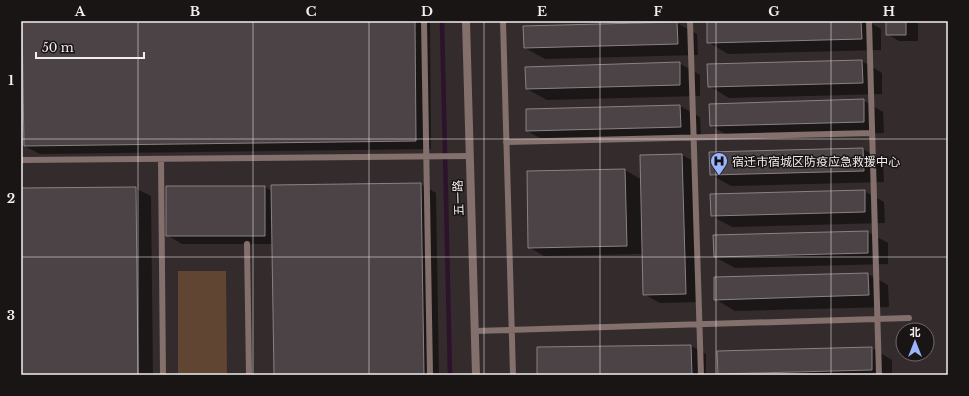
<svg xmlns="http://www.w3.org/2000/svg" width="969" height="396" viewBox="0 0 969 396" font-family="'Libre Baskerville','Noto Sans SC',serif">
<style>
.green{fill:#614533}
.shadow{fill:#0007}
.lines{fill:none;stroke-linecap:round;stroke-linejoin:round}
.stream{stroke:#2c122a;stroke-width:4.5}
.building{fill:#4b4346;stroke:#8a8185}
.service{stroke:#836f6b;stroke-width:6}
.tertiary{stroke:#836f6b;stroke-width:8}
.grid{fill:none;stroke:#f3eded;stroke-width:1;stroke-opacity:0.55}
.labels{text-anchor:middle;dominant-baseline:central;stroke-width:3;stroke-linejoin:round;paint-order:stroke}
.poi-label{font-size:12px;fill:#f3eded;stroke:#191515;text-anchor:start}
.street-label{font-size:12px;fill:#f3eded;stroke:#191515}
.neatline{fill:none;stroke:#f3eded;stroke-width:1.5}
.grid-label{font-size:13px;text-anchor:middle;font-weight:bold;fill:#f3eded}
</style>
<rect width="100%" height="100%" fill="#332b2c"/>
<path class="green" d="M178,271H226L227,375H178Z"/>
<path class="shadow" d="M23,21H430L431,149L40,154L24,146Z
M721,21H867L881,29V50L728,54L708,42Z
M887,21H918V41H899L887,34Z
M677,23L697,34L698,55L545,59L525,48L524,27Z
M862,61L882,73V94L729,98L709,86Z
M679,63L700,75V96L547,100L527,89Z
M863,100L883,112L884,133L731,137L711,126Z
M680,106L700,117L701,138L547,142L527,131Z
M863,149L883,161L884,182L731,186L710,174V153Z
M682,155L697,163L701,302L660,303L644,294L643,254L544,256L529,247L528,172L625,170L642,180Z
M421,184L436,193L439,375H275L273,244H182L167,235L265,187L272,191Z
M135,188L151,196L153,375H21V189Z
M864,191L884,202L885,223L732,227L712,216Z
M868,232L888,243V264L735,268L715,257Z
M868,274L888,285L889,307L735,311L715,299Z
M691,346L706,354V375H538Z
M872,348L892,360V375H722L719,373Z"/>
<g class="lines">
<path class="stream" d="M442,21L450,375"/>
</g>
<path class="building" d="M22,21H415L416,141L24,146Z
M707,21H861L862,39L707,43Z
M886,21H906V35H886Z
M677,22L678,44L524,48L523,26Z
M862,60L863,83L708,87L707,64Z
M680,62V85L526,89L525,67Z
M864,99V122L710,126L709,104Z
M680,105L681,127L526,131V109Z
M863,148L864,171L710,175L709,152Z
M682,154L686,294L643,295L640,155Z
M625,169L627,246L528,248L527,171Z
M421,183L424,375H274L271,185Z
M166,186H265V236H166Z
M136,187L138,375H21V188Z
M865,190V212L711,216L710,194Z
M868,231V253L714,257L713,235Z
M868,273L869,295L714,300V277Z
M691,345L692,375H537V347Z
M872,347V370L718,374L717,351Z"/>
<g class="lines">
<path class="service" d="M424,21L430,375
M503,21L513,375
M690,21L701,375
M869,21L879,375
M506,142L872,133
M161,159L163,375
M21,160L469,156
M247,244L249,375
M474,331L909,318"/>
<path class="tertiary" d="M466,21L476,375"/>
</g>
<path class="grid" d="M138,21V375M253,21V375M369,21V375M484,21V375M600,21V375M716,21V375M831,21V375M21,139H948M21,257H948"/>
<defs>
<symbol id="hospital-pin" viewBox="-11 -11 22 30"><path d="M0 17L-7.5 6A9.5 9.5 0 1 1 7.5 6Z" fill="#9bb5fd" stroke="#191515"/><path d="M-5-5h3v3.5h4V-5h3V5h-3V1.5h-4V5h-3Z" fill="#111"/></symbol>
</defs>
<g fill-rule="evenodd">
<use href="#hospital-pin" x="709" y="151" width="20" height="27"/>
</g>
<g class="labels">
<g class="poi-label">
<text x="732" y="161">宿迁市宿城区防疫应急救援中心</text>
</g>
<g class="street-label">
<text transform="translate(458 198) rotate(-92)">五一路</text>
</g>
</g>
<rect width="969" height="396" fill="none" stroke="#191515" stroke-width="44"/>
<g transform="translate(915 342)"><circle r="19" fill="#191515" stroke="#706b6b"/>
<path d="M0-3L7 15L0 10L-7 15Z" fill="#9bb5fd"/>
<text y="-6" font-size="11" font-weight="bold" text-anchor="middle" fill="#f3eded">北</text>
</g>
<path d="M36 52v6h108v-6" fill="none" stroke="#f3eded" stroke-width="2"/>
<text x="42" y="52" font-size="12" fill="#f3eded" stroke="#191515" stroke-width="3" paint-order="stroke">50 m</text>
<rect x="22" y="22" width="925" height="352" class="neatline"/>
<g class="grid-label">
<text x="80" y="16">A</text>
<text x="195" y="16">B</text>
<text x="311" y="16">C</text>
<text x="427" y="16">D</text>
<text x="542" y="16">E</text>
<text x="658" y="16">F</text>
<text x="774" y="16">G</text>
<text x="889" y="16">H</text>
<text x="11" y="85">1</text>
<text x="11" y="203">2</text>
<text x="11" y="320">3</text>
</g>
</svg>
